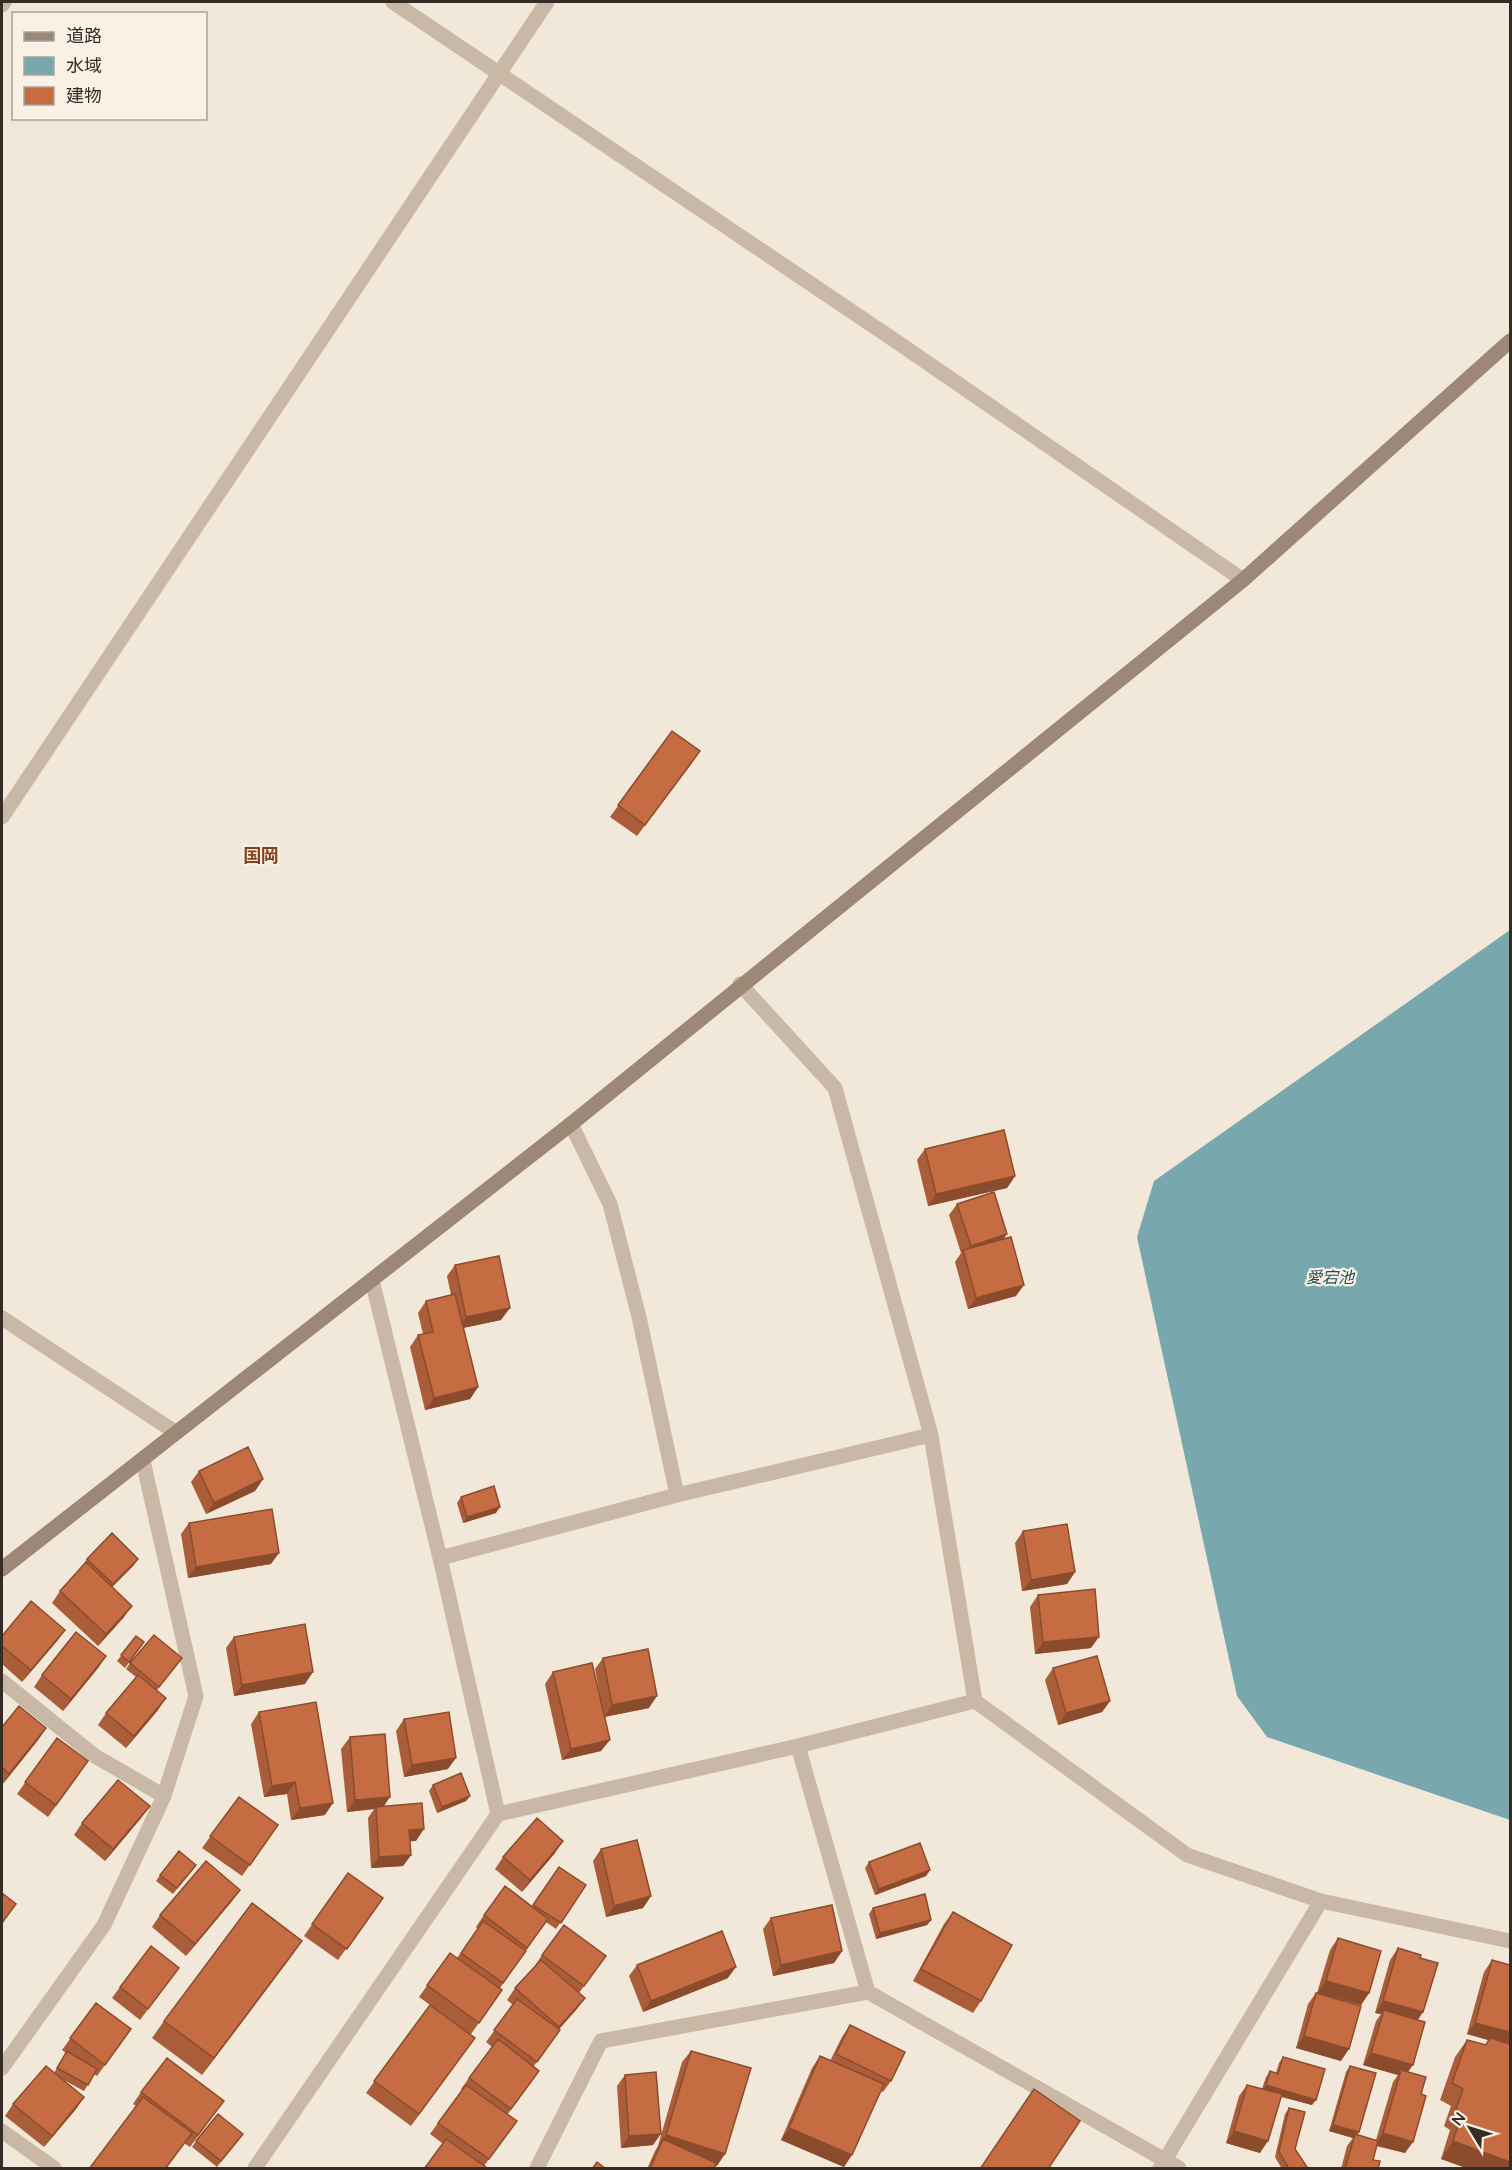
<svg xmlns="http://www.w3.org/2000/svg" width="1512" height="2170" viewBox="0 0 1512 2170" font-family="Quicksand,'Noto Sans JP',sans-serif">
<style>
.water{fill:#78a8ae}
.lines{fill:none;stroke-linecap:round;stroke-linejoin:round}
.street{stroke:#c9b8a5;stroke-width:15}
.secondary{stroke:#9d8777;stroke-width:15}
.wall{fill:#aa5d39}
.shaded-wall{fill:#8b4c2e}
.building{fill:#c66c42;stroke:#8b4c2e;stroke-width:1.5}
.labels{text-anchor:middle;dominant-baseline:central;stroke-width:4.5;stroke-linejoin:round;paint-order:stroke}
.water-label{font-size:16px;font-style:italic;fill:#1c4e56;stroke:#f9f1e5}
.quarter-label{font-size:18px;font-weight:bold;fill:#843f1f;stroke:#f9f1e5}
</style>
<rect width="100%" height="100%" fill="#f1e8d9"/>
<path class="water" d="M1510,930V1820L1267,1737L1237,1696L1137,1237L1154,1181Z"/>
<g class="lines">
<path class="street" d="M393,2L903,346L1243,580
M2,5L4,2
M2,817L547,2
M740,984L835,1088L931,1435L975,1701L1187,1855L1321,1901L1510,1941
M571,1124L610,1204L639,1317L677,1495
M372,1280L440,1558L498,1814
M2,1318L175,1432
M440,1558L677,1495L931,1435
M2,1681L95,1756L164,1796
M798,1746L868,1992
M2,2068L104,1925L164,1796L196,1696L143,1461
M2,2131L54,2168
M255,2168L498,1814L798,1746L975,1701
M537,2168L601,2041L868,1992L1179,2168
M1160,2168L1321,1901"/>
<path class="secondary" d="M2,1569L571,1124L1243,580L1510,341"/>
</g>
<path class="wall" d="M672,731L692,763L637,836L610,817Z
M925,1149L1015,1176L1007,1188L928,1206L917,1160Z
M957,1204L1003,1239L1016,1296L968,1309L955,1262L961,1253L949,1215Z
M455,1265L501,1320L463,1328L478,1387L470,1399L425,1410L410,1347L418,1335L423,1334L418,1313L426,1301L451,1295L447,1276Z
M199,1471L263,1479L255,1491L206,1514L191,1482Z
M461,1497L496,1513L463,1523L457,1503Z
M189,1523L271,1564L188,1578L181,1534Z
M1023,1531L1075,1572L1067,1584L1022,1591L1015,1543Z
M87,1559L134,1565L112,1587L124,1617L98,1646L52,1603L60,1591L84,1565H83Z
M1038,1595L1091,1648L1035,1654L1030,1607Z
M65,1630L57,1641L22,1682L2,1664V1636Z
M136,1636L144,1642L125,1668L117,1661Z
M234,1637L305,1684L234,1696L226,1648Z
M106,1656L98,1668L63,1711L34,1687L42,1675Z
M182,1658L157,1690L158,1710L126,1748L98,1725L106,1713L136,1677L126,1669L130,1663Z
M603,1658L649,1708L604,1717L601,1751L562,1760L545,1684L553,1672L602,1707L595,1669Z
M1053,1668L1110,1701L1102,1712L1058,1725L1045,1680Z
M259,1712L325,1815L291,1820L287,1794L264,1797L251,1724Z
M404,1719L448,1769L404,1777L396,1731Z
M2,1727L46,1728L38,1740L2,1785Z
M350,1737L384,1806L416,1841H410L411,1855L403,1866L371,1868L368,1818L374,1809L347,1812L341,1749Z
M57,1738L80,1773L48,1817L17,1794Z
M433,1785L470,1796L466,1801L437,1813L429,1791Z
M239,1797L278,1825L242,1876L202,1848Z
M141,1818L105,1861L74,1835L82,1823Z
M601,1849L651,1896L643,1908L606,1917L593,1861Z
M555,1853L522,1892L495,1869L503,1857Z
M869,1862L930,1870L926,1876L875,1895L865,1868Z
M196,1865L173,1894L156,1881L160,1875Z
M559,1867L586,1885L556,1929L546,1922L500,1988L502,1990L471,2034L467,2049L411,2126L366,2093L430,2005L419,1997L450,1953L457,1958L478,1929L476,1927L484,1915L532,1907Z
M348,1873L383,1898L338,1960L304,1936Z
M240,1890L232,1901L186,1956L152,1927L160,1915Z
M873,1908L931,1920L927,1925L876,1939L869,1914Z
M953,1912L981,2001L973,2013L913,1981L944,1924Z
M771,1918L842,1951L834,1963L773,1976L763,1929Z
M1338,1938L1369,1993L1361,2005L1317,1993L1330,1950Z
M1398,1948L1418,2020L1408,2072L1405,2153L1376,2146L1373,2160L1378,2169H1341L1347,2146L1353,2138L1329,2131L1346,2072L1350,2066L1357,2135L1376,2140L1393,2082L1398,2075L1363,2065L1376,2021L1381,2014L1375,2013L1390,1960Z
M542,1955L606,1956L579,1993L585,1998L576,2010L559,2029L534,2066L539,2071L507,2115L517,2121L484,2166L442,2143L430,2134L462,2090L461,2089L469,2078L492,2047L486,2042L513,2005L507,2000L515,1988L534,1967Z
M290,1958L202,2075L152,2038L164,2021Z
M1492,1960L1510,2169H1469L1441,2159L1450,2130L1444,2126L1451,2106L1440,2100L1455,2057L1467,2040L1485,2045L1488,2040L1467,2034L1484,1972Z
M637,1965L728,1978L643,2012L629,1976Z
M179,1968L140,2020L112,1998L120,1987Z
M1316,1993L1341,2061L1296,2048L1308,2004Z
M96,2003L131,2029L97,2076L94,2074L84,2091L60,2078L84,2097L76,2109L44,2147L5,2116L13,2104L54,2073L66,2053L62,2050Z
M850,2025L891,2081L883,2092L881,2091L844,2167L781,2140L812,2068L820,2056L830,2061L842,2037Z
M691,2051L717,2166L715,2165L714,2169H647L655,2151L658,2146L682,2062Z
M1283,2057L1312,2105L1281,2097L1260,2153L1226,2143L1239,2096L1247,2085L1262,2089L1266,2077L1270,2071L1276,2073L1279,2063Z
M625,2075L653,2145L621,2148L617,2086Z
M141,2092L215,2113L190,2147L184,2143L165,2169H89L136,2106L133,2104Z
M1289,2108L1295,2149L1307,2167L1305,2169H1282L1275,2157L1285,2114Z
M243,2134L217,2167L192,2147L196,2141Z"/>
<path class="shaded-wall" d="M1015,1176L1007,1188L928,1206L936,1194Z
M1007,1234L999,1246L964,1255L971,1246Z
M1024,1285L1016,1296L968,1309L976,1298Z
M510,1308L501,1320L458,1329L466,1317Z
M478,1387L470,1399L425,1410L434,1398Z
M263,1479L255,1491L206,1514L214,1503Z
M500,1507L496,1513L463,1523L467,1517Z
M279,1553L271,1564L188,1578L196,1567Z
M138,1559L134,1565L109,1590L113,1584Z
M1075,1572L1067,1584L1022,1591L1031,1580Z
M132,1606L124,1617L98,1646L106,1634Z
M65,1630L57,1641L22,1682L31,1670Z
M1099,1637L1091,1648L1035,1654L1043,1642Z
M106,1656L98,1668L63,1711L71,1699Z
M313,1672L305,1684L234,1696L242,1685Z
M657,1696L649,1708L604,1717L612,1705Z
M166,1698L158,1710L126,1748L134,1736Z
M1110,1701L1102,1712L1058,1725L1066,1713Z
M46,1728L38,1740L2,1785L9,1774Z
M610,1740L601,1751L562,1760L571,1749Z
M456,1758L448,1769L404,1777L412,1765Z
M295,1782L287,1794L264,1797L272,1786Z
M470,1796L466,1801L437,1813L442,1807Z
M390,1797L382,1809L376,1807L374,1809L347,1812L355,1800Z
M333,1803L325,1815L291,1820L300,1808Z
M150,1806L141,1818L105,1861L113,1849Z
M424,1829L416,1841L401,1842L409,1830Z
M563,1841L555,1853L522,1892L530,1880Z
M411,1855L403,1866L371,1868L379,1857Z
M930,1870L926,1876L875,1895L879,1889Z
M240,1890L232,1901L186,1956L195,1944Z
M651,1896L643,1908L606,1917L614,1906Z
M931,1920L927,1925L876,1939L880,1933Z
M302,1941L290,1958L202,2075L214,2058Z
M842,1951L834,1963L773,1976L781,1965Z
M736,1967L728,1978L643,2012L651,2001Z
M1326,1981L1369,1993L1361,2005L1317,1993Z
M585,1998L576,2010L551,2038L559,2027Z
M1383,2001L1423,2012L1415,2024L1384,2010L1381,2014L1375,2013Z
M1475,2023L1510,2032V2046L1467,2034Z
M1304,2036L1349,2049L1341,2061L1296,2048Z
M1371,2053L1413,2065L1405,2076L1401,2070L1398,2075L1363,2065Z
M1266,2085L1316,2100L1312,2105L1262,2091Z
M84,2097L76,2109L44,2147L52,2136Z
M1333,2125L1359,2132L1355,2138V2134L1353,2138L1329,2131Z
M789,2128L852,2155L844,2167L781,2140Z
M1234,2131L1268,2141L1260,2153L1226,2143Z
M1383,2133L1413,2142L1405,2153L1375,2145Z
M661,2134L653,2145L621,2148L629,2136Z
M666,2135L725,2154L717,2166L659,2147L663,2139L657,2146Z
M1453,2141L1510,2162V2169H1469L1441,2159Z"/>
<path class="building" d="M672,731L700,751L645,825L618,805Z
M1004,1130L1015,1176L936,1194L925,1149Z
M994,1192L1007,1234L971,1246L957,1204Z
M1011,1237L1024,1285L976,1298L963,1250Z
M499,1256L510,1308L466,1317L455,1265Z
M455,1294L478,1387L434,1398L418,1335L433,1332L426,1301Z
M248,1447L263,1479L214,1503L199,1471Z
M494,1486L500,1507L467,1517L461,1497Z
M272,1509L279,1553L196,1567L189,1523Z
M1067,1524L1075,1572L1031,1580L1023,1531Z
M112,1533L138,1559L113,1584L87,1559Z
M86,1562L132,1606L106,1634L60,1591Z
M1095,1589L1099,1637L1043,1642L1038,1595Z
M31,1601L65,1630L31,1670L2,1646V1636Z
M305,1624L313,1672L242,1685L234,1637Z
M76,1632L106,1656L71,1699L42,1675Z
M154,1635L182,1658L159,1687L130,1663Z
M136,1636L144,1642L129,1662L121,1655Z
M648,1649L657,1696L612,1705L603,1658Z
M1097,1656L1110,1701L1066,1713L1053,1668Z
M592,1663L610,1740L571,1749L553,1672Z
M138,1675L166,1698L134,1736L106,1713Z
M316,1702L333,1803L300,1808L295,1782L272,1786L259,1712Z
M19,1706L46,1728L9,1774L2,1767V1727Z
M449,1712L456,1758L412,1765L404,1719Z
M385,1734L390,1797L355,1800L350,1737Z
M57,1738L88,1761L56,1805L25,1782Z
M461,1773L470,1796L442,1807L433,1785Z
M118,1780L150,1806L113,1849L82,1823Z
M239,1797L278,1825L250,1865L210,1836Z
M422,1803L424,1829L409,1830L411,1855L379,1857L376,1807Z
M537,1818L563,1841L530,1880L503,1857Z
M637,1840L651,1896L614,1906L601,1849Z
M920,1843L930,1870L879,1889L869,1862Z
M179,1851L196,1865L177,1888L160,1875Z
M206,1861L240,1890L195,1944L160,1915Z
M559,1867L586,1885L561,1923L533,1905Z
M348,1873L383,1898L347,1949L312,1924Z
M505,1886L548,1919L527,1948L484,1915Z
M2,1893L16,1904L2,1923Z
M925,1894L931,1920L880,1933L873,1908Z
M252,1903L302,1941L214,2058L164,2021Z
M832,1905L842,1951L781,1965L771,1918Z
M953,1912L1012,1945L981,2001L921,1969Z
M483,1921L526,1951L503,1983L461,1953Z
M564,1925L606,1956L584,1986L542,1955Z
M722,1931L736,1967L651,2001L637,1965Z
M1338,1938L1381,1951L1369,1993L1326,1981Z
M151,1946L179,1968L148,2009L120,1987Z
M1398,1948L1421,1955L1420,1958L1438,1963L1423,2012L1383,2001Z
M450,1953L502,1990L479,2023L427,1985Z
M541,1960L585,1998L559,2027L515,1988Z
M1492,1960L1510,1965V2032L1475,2023Z
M1316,1993L1361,2006L1349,2049L1304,2036Z
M517,1999L560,2030L537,2062L494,2030Z
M96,2003L131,2029L105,2065L70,2038Z
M430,2005L475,2038L419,2114L374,2081Z
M1384,2010L1425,2022L1413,2065L1371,2053Z
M850,2025L905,2052L891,2081L836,2054Z
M1490,2038L1510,2044V2162L1453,2141L1462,2113L1456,2109L1463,2089L1452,2083L1467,2040L1486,2045Z
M498,2039L539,2071L511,2109L469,2078Z
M67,2051L97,2069L88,2085L57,2068Z
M691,2051L751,2068L725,2154L666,2135Z
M820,2056L884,2084L852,2155L789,2128Z
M1283,2057L1325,2069L1316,2100L1266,2085L1270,2071L1278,2074Z
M167,2058L224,2101L198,2135L141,2092Z
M46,2066L84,2097L52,2136L13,2104Z
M1350,2066L1376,2073L1359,2132L1333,2125Z
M1401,2070L1426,2077L1421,2094L1426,2096L1413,2142L1383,2133Z
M656,2072L661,2134L629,2136L625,2075Z
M466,2085L517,2121L489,2159L438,2123Z
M1247,2085L1282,2094L1268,2141L1234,2131Z
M1034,2089L1080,2121L1048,2169H980Z
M143,2097L192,2133L165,2169H89Z
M1289,2108L1305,2112L1295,2149L1307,2167L1304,2169H1289L1279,2151Z
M218,2114L243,2134L221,2161L196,2141Z
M1355,2134L1378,2141L1373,2160L1380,2161L1378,2169H1345Z
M446,2139L487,2168V2169H424Z
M663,2139L716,2163L714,2169H650Z
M597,2162L606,2169H592Z"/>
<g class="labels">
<g class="water-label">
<text x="1330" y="1277">愛宕池</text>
</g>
<g class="quarter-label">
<text x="261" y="855">国岡</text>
</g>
</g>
<rect width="1512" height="2170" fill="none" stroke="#352c26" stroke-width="6"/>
<rect x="12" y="12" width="195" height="108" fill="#f9f1e5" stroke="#aba299" stroke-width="1.5"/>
<rect x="24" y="32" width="30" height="9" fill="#9d8777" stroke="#aba299" stroke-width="1.5"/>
<text x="66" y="42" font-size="18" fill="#352c26">道路</text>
<rect x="24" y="57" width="30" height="18" fill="#78a8ae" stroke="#aba299" stroke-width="1.5"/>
<text x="66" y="72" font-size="18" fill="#352c26">水域</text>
<rect x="24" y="87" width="30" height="18" fill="#c66c42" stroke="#aba299" stroke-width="1.5"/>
<text x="66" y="102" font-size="18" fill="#352c26">建物</text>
<g transform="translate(1470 2128) rotate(308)" stroke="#f9f1e5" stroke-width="4.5" paint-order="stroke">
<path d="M0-4.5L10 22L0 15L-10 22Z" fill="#352c26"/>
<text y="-9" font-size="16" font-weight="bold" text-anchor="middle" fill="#352c26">N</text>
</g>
</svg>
